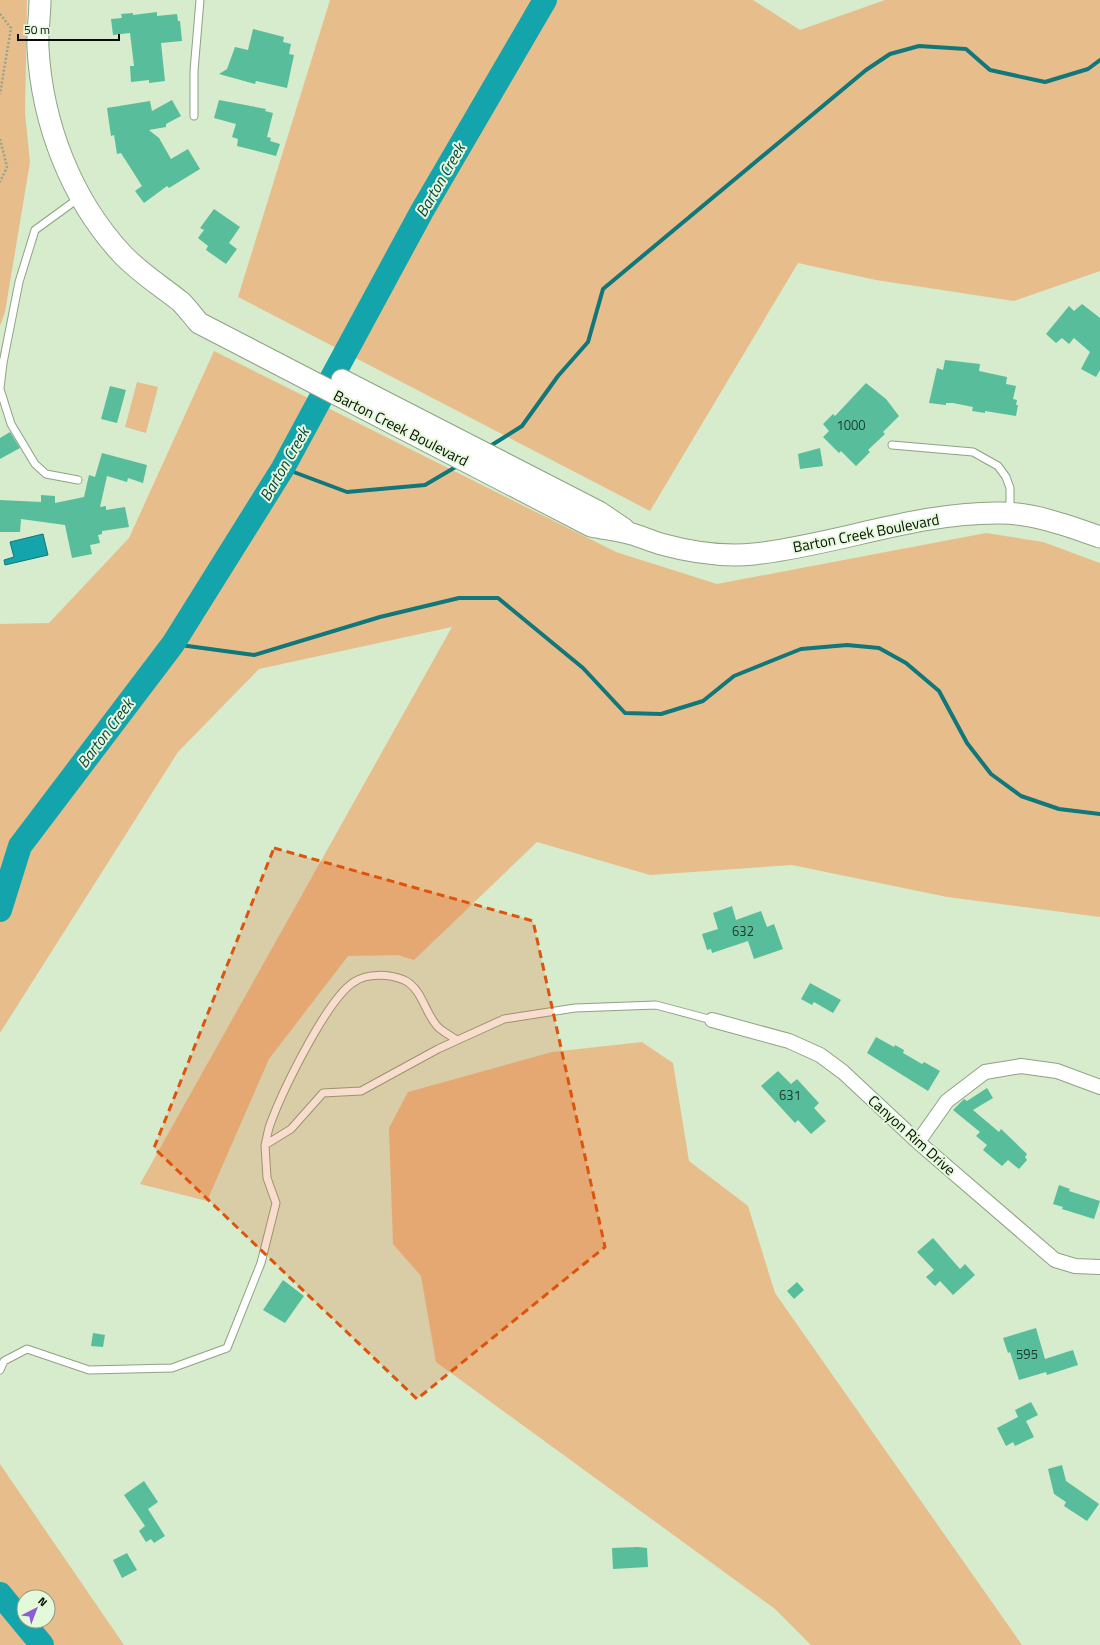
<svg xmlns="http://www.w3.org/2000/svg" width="1100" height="1645" viewBox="0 0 1100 1645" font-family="'Titillium Web',sans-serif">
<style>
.green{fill:#e8bd8c;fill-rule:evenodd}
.water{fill:#14a4ac;stroke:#10777a}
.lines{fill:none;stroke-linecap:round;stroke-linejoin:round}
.stream{stroke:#10777a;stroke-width:4}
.river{stroke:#14a4ac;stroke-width:24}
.building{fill:#58bd9b}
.lane-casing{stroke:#8ea285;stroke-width:9}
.street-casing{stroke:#8ea285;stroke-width:16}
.secondary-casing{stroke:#8ea285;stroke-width:23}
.path{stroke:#95a48d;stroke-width:2.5;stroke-dasharray:2 2;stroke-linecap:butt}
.lane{stroke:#fff;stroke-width:7}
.street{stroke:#fff;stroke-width:14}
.secondary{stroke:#fff;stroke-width:21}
.marked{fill:#dd550c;fill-opacity:0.2;stroke:#dd550c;stroke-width:3;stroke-dasharray:8 5;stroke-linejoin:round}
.labels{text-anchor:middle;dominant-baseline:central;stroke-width:4;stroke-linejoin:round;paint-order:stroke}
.number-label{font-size:13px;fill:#1b392a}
.street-label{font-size:15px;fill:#070d04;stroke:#e4f9da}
.water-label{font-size:16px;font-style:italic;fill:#043f43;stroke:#e4f9da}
</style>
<rect width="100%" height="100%" fill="#d7ebcd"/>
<path class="green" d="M0,0H27L25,113L30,162L5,312L0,326Z
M330,0H753L800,30L885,0H1100V271L1014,301L876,280L798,263L650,511L238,297Z
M214,351L616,552L717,584L986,533L1043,542L1100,563V917L947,897L792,865L650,875L537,842L414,960L398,955L348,956L269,1059L207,1201L140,1184L452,627L259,669L178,752L0,1033V624L49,623L129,538Z
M137,382L158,387L146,433L125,427Z
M642,1042L673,1063L689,1161L748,1206L775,1293L1022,1645H811L775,1609L436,1362L421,1276L393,1244L389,1128L408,1092L552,1052Z
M0,1464L124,1645H0ZM24,1597H48V1621H24Z"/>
<path class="water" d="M43,534L48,555L5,565L4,560L14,557L10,542Z"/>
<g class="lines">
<path class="stream" d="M487,448L522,426L558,376L588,342L603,289L866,70L890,54L919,46L966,49L990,70L1045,82L1088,69L1100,60
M283,468L347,492L425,485L459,465
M173,644L254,655L380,617L459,598H498L583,668L625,713L661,714L703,701L734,676L801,649L847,645L879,648L906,663L939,691L967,743L991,774L1021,796L1059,809L1100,814"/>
<path class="river" d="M0,910L20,846L173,644L283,468L422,211L545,0
M0,1594L42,1645"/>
</g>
<path class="building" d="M157,12V16L177,14L178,21H180L182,41L161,43L165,81L149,83V80L131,82L130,66H134L130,33L113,35L111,19L122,18L121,14L133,13V15Z
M253,29L284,37L283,42L291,44L289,54L294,55L287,88L256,81L255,84L219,74L227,69L235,47L248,50Z
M172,100L181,116L166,124V127L149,130L159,138L171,159L188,149L200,169L169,188L167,186L144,203L135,191L142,186L121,153L117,154L114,135L111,136L107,108L150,101L152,111Z
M219,100L266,109L265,111L273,113L267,137L271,138L270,141L280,144L276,156L237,146L238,139L232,137L236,124L214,118Z
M214,209L240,227L229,243L237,249L226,264L206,250L208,246L198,238L204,230L200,228Z
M1082,304L1100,318V370L1096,377L1081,369L1090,352L1074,338L1069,344L1062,338L1056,343L1046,334L1069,306L1074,311Z
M945,360L980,364L979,371L1007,377L1006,384L1016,386L1013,399L1017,400L1016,405H1018L1016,416L985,411V413L972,411L973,407L953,403H946V405L929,403L937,368L943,370Z
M866,383L886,399L899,416L883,432L885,434L868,450L870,452L856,466L841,451L839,453L823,437L829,431L823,424L833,414L835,416Z
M110,386L126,390L117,423L101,419Z
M10,432L20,448L0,459V438Z
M820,448L823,466L800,469L798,454Z
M102,453L147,465L143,483L128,478L127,482L107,476L100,507L106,506V510L125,507L129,527L102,531V534L98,535L100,543L90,545L92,554L72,558L65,525L21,519L20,532H0V500L41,502V495L55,496V503L84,497L89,475L95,477Z
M732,906L736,920L761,911L767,927L774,924L783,949L754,959L748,941L712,953L711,949L707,950L702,934L718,929L713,913Z
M810,983L841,1000L833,1013L814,1002L812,1005L801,999Z
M876,1037L894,1047L895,1045L904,1050L903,1053L922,1064L924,1062L940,1071L928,1091L867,1053Z
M778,1071L791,1084L797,1079L819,1103L814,1108L826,1121L811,1134L798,1120L795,1123L761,1086Z
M987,1088L993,1098L973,1110L999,1132L1001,1129L1027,1154L1025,1157L1027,1160L1019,1169L1008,1160L1002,1166L983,1150L987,1145L976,1136L980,1132L953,1110L964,1099L967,1101Z
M1059,1185L1070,1189L1069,1191L1100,1201L1094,1219L1062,1209L1063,1207L1053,1204Z
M933,1238L960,1269L965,1264L975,1275L953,1295L940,1281L935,1286L926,1277L934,1270L917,1252Z
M283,1280L304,1296L285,1323L263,1310Z
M797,1282L804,1290L794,1299L787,1291Z
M1036,1328L1045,1359L1073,1350L1078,1365L1047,1375L1046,1372L1019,1380L1010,1352L1008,1353L1003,1338Z
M93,1333L105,1335L103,1347L91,1346Z
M1031,1402L1038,1415L1026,1421L1034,1437L1015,1446L1013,1442L1006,1446L997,1428L1018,1417L1015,1410Z
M1062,1465L1066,1481L1099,1504L1087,1521L1064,1506L1066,1502L1054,1494L1048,1469Z
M144,1481L158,1502L148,1509L165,1536L154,1543L151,1539L146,1542L139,1531L145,1526L124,1495Z
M638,1547L647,1548L648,1567L613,1569L612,1548Z
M127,1553L137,1570L122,1578L113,1560Z"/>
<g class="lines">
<defs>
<path id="lane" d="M194,116V71L200,0
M0,388L3,363L19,282L35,230L79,198
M0,389L11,424L35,464L46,474L78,480
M892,445L973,452L998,466L1006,477L1010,488V511
M265,1145C267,1138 268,1129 271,1122C283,1090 327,999 354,982C367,973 389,974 404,980C423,989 425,1015 439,1028C445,1033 451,1036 457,1040
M0,1370L4,1361L27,1349L89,1370L172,1368L227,1348L261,1263L276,1203L267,1178L265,1145L291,1129L323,1093L361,1091L438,1049L504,1019L575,1008L656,1005L712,1020"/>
<path id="street" d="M712,1020L789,1041L820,1055L843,1072L918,1142L1055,1260L1075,1266L1100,1267
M918,1142L947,1101L985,1072L1021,1066L1057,1071L1100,1087"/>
<path id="secondary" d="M40,0C40,16 37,33 38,48C42,123 71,199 122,254C140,273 161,286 181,302C187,308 193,316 199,323L591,526C605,529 619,530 632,534C642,537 651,541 661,544C690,552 723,557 754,554C836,545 917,512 1000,513C1034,513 1069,526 1100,537
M342,380L599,512L624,529"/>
</defs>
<use href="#lane" class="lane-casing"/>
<use href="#street" class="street-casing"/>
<use href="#secondary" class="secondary-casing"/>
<path class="path" d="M0,14L11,28L0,94
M0,139L7,167L0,182"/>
<use href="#lane" class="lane"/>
<use href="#street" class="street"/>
<use href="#secondary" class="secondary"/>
</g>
<path class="marked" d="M274,848L533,921L605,1247L417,1399L154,1148Z"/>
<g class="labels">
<g class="number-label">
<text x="851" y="425">1000</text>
<text x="743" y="931">632</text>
<text x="790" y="1095">631</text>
<text x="1027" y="1354">595</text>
</g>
<g class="street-label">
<text transform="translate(401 428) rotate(27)">Barton Creek Boulevard</text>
<text transform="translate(866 533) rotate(-11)">Barton Creek Boulevard</text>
<text transform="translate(912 1135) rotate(42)">Canyon Rim Drive</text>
</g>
<g class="water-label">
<text transform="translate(440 180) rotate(-60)">Barton Creek</text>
<text transform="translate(284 464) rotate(-60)">Barton Creek</text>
<text transform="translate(105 733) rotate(-53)">Barton Creek</text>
</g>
</g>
<g transform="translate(36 1609) rotate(42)"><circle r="19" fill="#e4f9da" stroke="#8c9b84"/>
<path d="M0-3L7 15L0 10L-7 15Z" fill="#8d5bd4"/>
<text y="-6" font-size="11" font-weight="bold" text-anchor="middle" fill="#070d04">N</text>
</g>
<path d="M18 34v6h101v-6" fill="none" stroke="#070d04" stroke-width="2"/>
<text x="24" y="34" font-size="12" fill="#070d04" stroke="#e4f9da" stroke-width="3" paint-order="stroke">50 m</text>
</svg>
